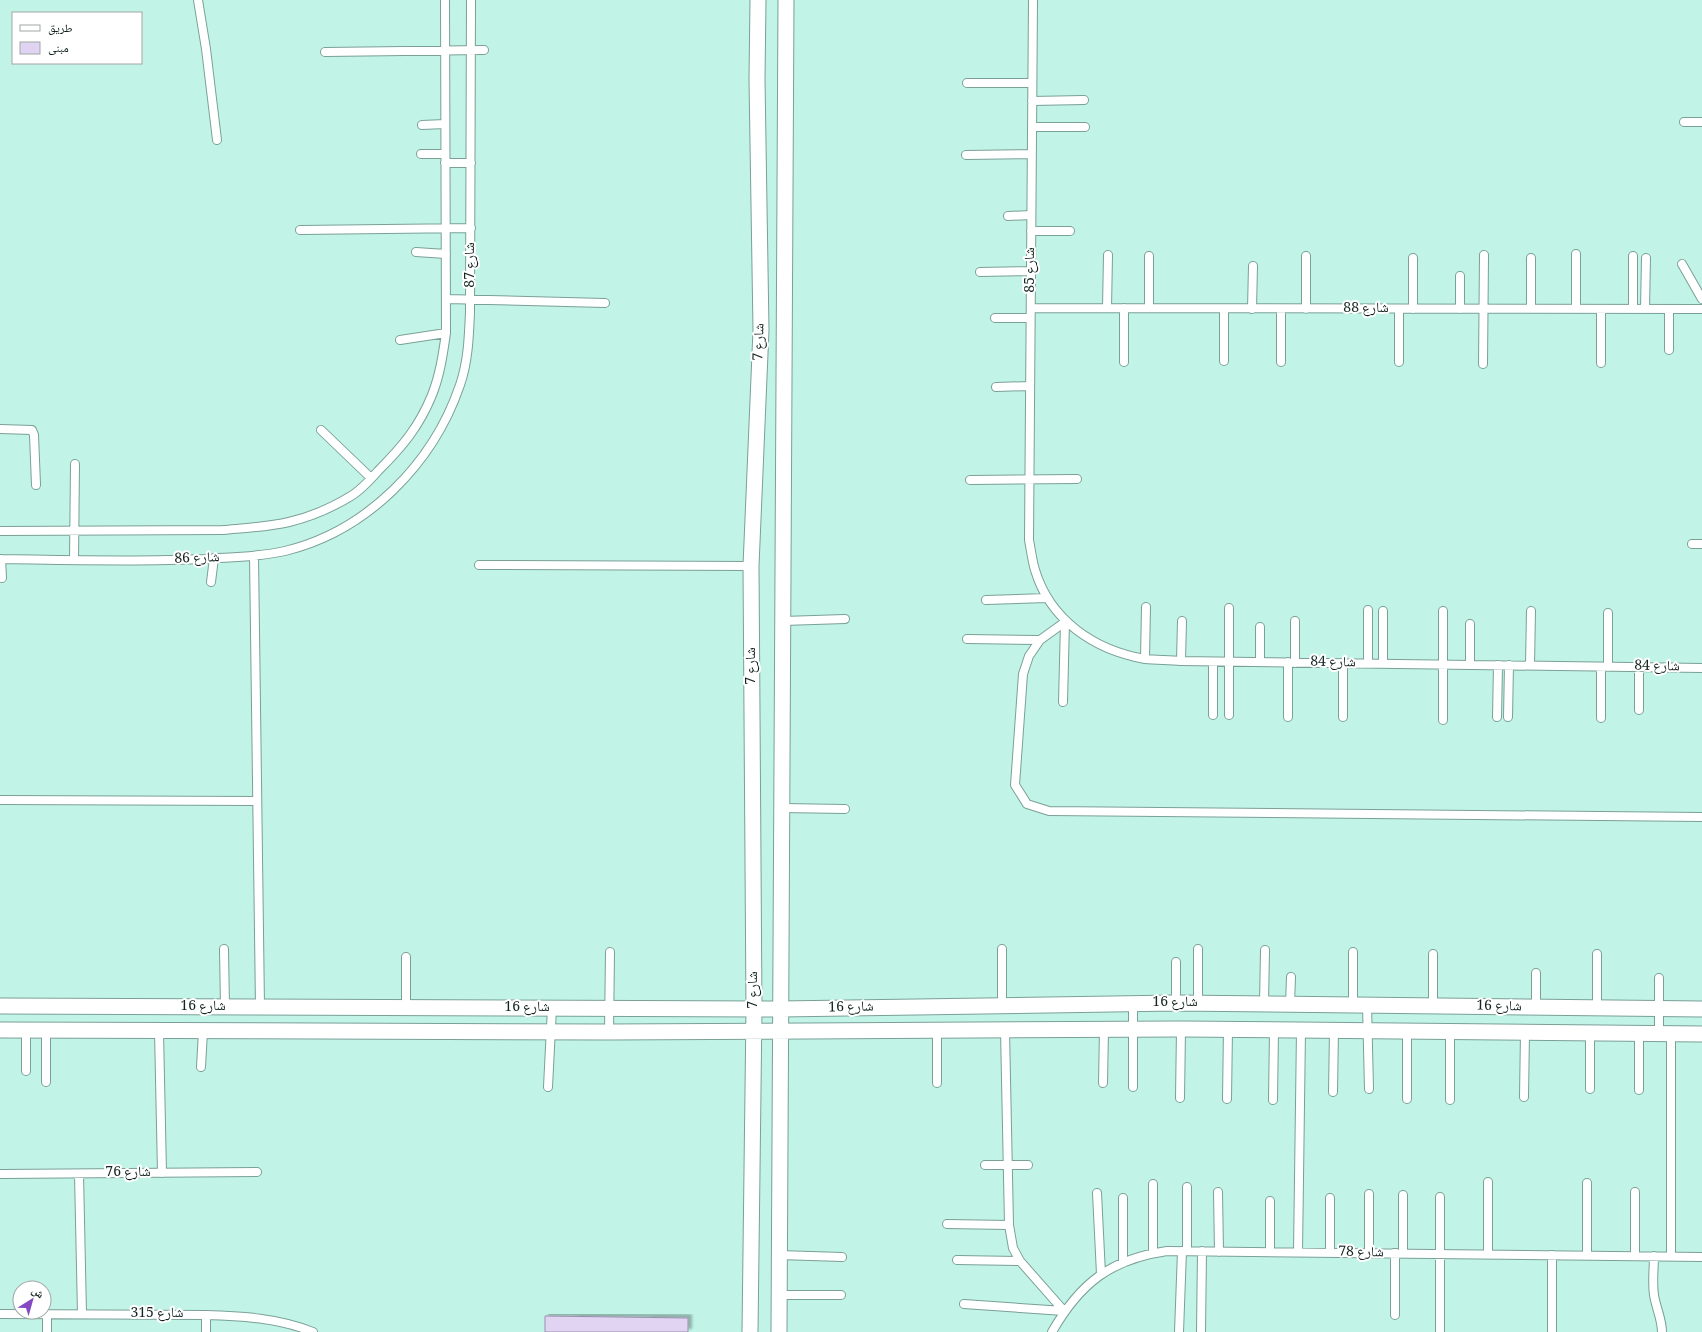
<svg xmlns="http://www.w3.org/2000/svg" width="1702" height="1332" viewBox="0 0 1702 1332" font-family="Georgia,'Noto Naskh Arabic',serif">
<style>
.built{fill:#c1f3e7;fill-rule:evenodd}
.building{fill:#e1d4f3;stroke:#9b8fac;filter:url(#shadow)}
.lines{fill:none;stroke-linecap:round;stroke-linejoin:round}
.lane-casing{stroke:#7aa097;stroke-width:10}
.street-casing{stroke:#7aa097;stroke-width:17}
.lane{stroke:#fff;stroke-width:8}
.street{stroke:#fff;stroke-width:15}
.labels{text-anchor:middle;dominant-baseline:central;stroke-width:4;stroke-linejoin:round;paint-order:stroke}
.street-label{font-size:14px;fill:#142420;stroke:#fff}
</style>
<defs>
<filter id="shadow"><feDropShadow dx="3.5" dy="-3.5" stdDeviation="1" flood-color="#0004"/></filter>
</defs>
<rect width="100%" height="100%" fill="#d4fdf2"/>
<path class="built" d="M0,0H1702V1332H0ZM13,13H141V63H13ZM20,1288H44V1312H20Z"/>
<path class="building" d="M545,1316L688,1318V1332H545Z"/>
<g class="lines">
<defs>
<path id="lane" d="M198,0L206,49L217,140
M1033,0L1029,540C1031,550 1032,560 1035,570C1050,620 1094,650 1145,659C1157,660 1169,660 1181,661L1702,668
M325,52L484,50
M967,83H1032
M1032,101L1084,100
M1684,122H1702
M422,125L445,124
M1032,127H1085
M421,154H445
M966,155L1031,154
M445,163H471
M1008,216L1031,215
M300,230L471,228
M1031,231H1070
M416,252L446,254
M1413,258V309
M1682,264L1702,299
M980,272L1031,271
M1460,276V309
M446,299L605,303
M1031,308L1702,309
M1107,308L1108,255
M1149,308V256
M1252,309L1253,266
M1306,309V256
M1531,309V258
M1576,309V254
M1633,309V256
M1645,309L1646,258
M995,318H1030
M400,340L446,333
M1669,350V309
M1224,361V309
M1124,362V308
M1281,362V309
M1399,362V309
M1601,363V309
M1483,364L1484,255
M996,387L1030,386
M0,429L32,430L34,435L36,485
M321,430L371,478
M970,480L1077,479
M0,531L223,530C245,528 267,527 289,522C310,517 333,507 351,496C361,490 370,480 378,471C402,447 419,427 432,395C440,375 443,354 446,333L445,0
M1692,544H1702
M254,556L260,1007
M0,559C68,560 137,562 205,559C232,557 259,557 285,551C367,531 433,464 460,385C468,362 469,337 470,312L471,0
M1,559L2,578
M74,560L75,464
M479,565L751,566
M211,582L214,558
M986,600L1047,598
M1383,611V664
M783,621L845,619
M1065,622L1040,640L1029,656L1023,674L1015,785L1027,804L1049,811L1702,817
M967,639L1040,640
M1145,659L1146,607
M1181,661L1182,621
M1213,662V715
M1260,662V627
M1295,663V621
M1368,663V610
M1470,665V624
M1530,665L1531,611
M1608,667V613
M1063,702L1065,622
M1639,710V667
M1229,715V608
M1288,717V662
M1343,717V663
M1497,717L1498,665
M1508,717L1509,665
M1601,718V667
M1443,720V611
M0,800L257,801
M782,808L845,809
M224,949L225,1007
M406,957V1007
M1176,1003V962
M1198,1003V949
M1264,1004L1265,950
M1290,1005L1291,977
M1353,1005V952
M1367,1005L1369,1089
M1002,1006V949
M1433,1006V954
M1536,1007V973
M1597,1008V954
M1005,1030L1009,1225L1013,1248L1020,1261L1064,1311
M26,1031V1071
M159,1031L162,1173
M609,1032L610,952
M1659,1034V978
M1671,1034V1256
M201,1067L203,1031
M46,1082V1031
M937,1083V1031
M1103,1083L1104,1029
M548,1087L552,1008
M1133,1087V1003
M1590,1089V1033
M1639,1090V1033
M1333,1092L1334,1030
M1524,1097L1525,1032
M1180,1098L1181,1029
M1227,1099L1228,1029
M1407,1099V1031
M1273,1100L1274,1030
M1450,1100V1032
M985,1165H1028
M0,1174L257,1172
M79,1174L82,1314
M1218,1192L1219,1252
M1097,1193L1101,1274
M1440,1197V1332
M947,1224L1009,1225
M1187,1251V1187
M1270,1252V1201
M1298,1252L1301,1030
M1153,1253V1184
M1330,1253V1198
M1369,1253V1194
M1395,1253V1315
M1403,1253V1195
M1488,1254V1182
M779,1255L842,1257
M1552,1255V1332
M1587,1255V1183
M1635,1256V1192
M1654,1256C1654,1268 1652,1282 1654,1295C1656,1308 1662,1319 1662,1332
M957,1260L1020,1261
M1123,1263V1198
M779,1295H841
M964,1304L1064,1311
M0,1314L206,1315C241,1316 279,1318 313,1332
M206,1315V1332
M47,1332V1314
M1052,1332C1080,1283 1111,1259 1167,1251L1702,1257
M1179,1332L1182,1251
M1201,1332L1202,1251"/>
<path id="street" d="M0,1006L780,1009L1176,1003L1702,1009
M0,1030L609,1032L1181,1029L1702,1034
M750,1332L754,1009L751,566L761,330L757,80L758,0
M779,1332L786,0"/>
</defs>
<use href="#lane" class="lane-casing"/>
<use href="#street" class="street-casing"/>
<use href="#lane" class="lane"/>
<use href="#street" class="street"/>
</g>
<g class="labels">
<g class="street-label">
<text transform="translate(471 265) rotate(-90)">شارع 87</text>
<text transform="translate(1031 270) rotate(-90)">شارع 85</text>
<text x="1366" y="309">شارع 88</text>
<text transform="translate(760 342) rotate(-88)">شارع 7</text>
<text transform="translate(197 559) rotate(-2)">شارع 86</text>
<text transform="translate(1333 663) rotate(1)">شارع 84</text>
<text transform="translate(752 666) rotate(-90)">شارع 7</text>
<text transform="translate(1657 667) rotate(1)">شارع 84</text>
<text transform="translate(754 990) rotate(-90)">شارع 7</text>
<text x="1175" y="1003">شارع 16</text>
<text x="203" y="1007">شارع 16</text>
<text transform="translate(1499 1007) rotate(1)">شارع 16</text>
<text x="527" y="1008">شارع 16</text>
<text transform="translate(851 1008) rotate(-1)">شارع 16</text>
<text x="128" y="1173">شارع 76</text>
<text transform="translate(1361 1253) rotate(1)">شارع 78</text>
<text x="157" y="1314">شارع 315</text>
</g>
</g>
<rect x="12" y="12" width="130" height="52" fill="#ffffff" stroke="#a1a7a6"/>
<rect x="20" y="25" width="20" height="6" fill="#ffffff" stroke="#a1a7a6"/>
<text x="48" y="32" font-size="12" fill="#142420">طريق</text>
<rect x="20" y="42" width="20" height="12" fill="#e1d4f3" stroke="#a1a7a6"/>
<text x="48" y="52" font-size="12" fill="#142420">مبنى</text>
<g transform="translate(32 1300) rotate(37)"><circle r="19" fill="#ffffff" stroke="#a1a7a6"/>
<path d="M0-3L7 15L0 10L-7 15Z" fill="#854ac1"/>
<text y="-6" font-size="11" font-weight="bold" text-anchor="middle" fill="#142420">ش</text>
</g>
</svg>
